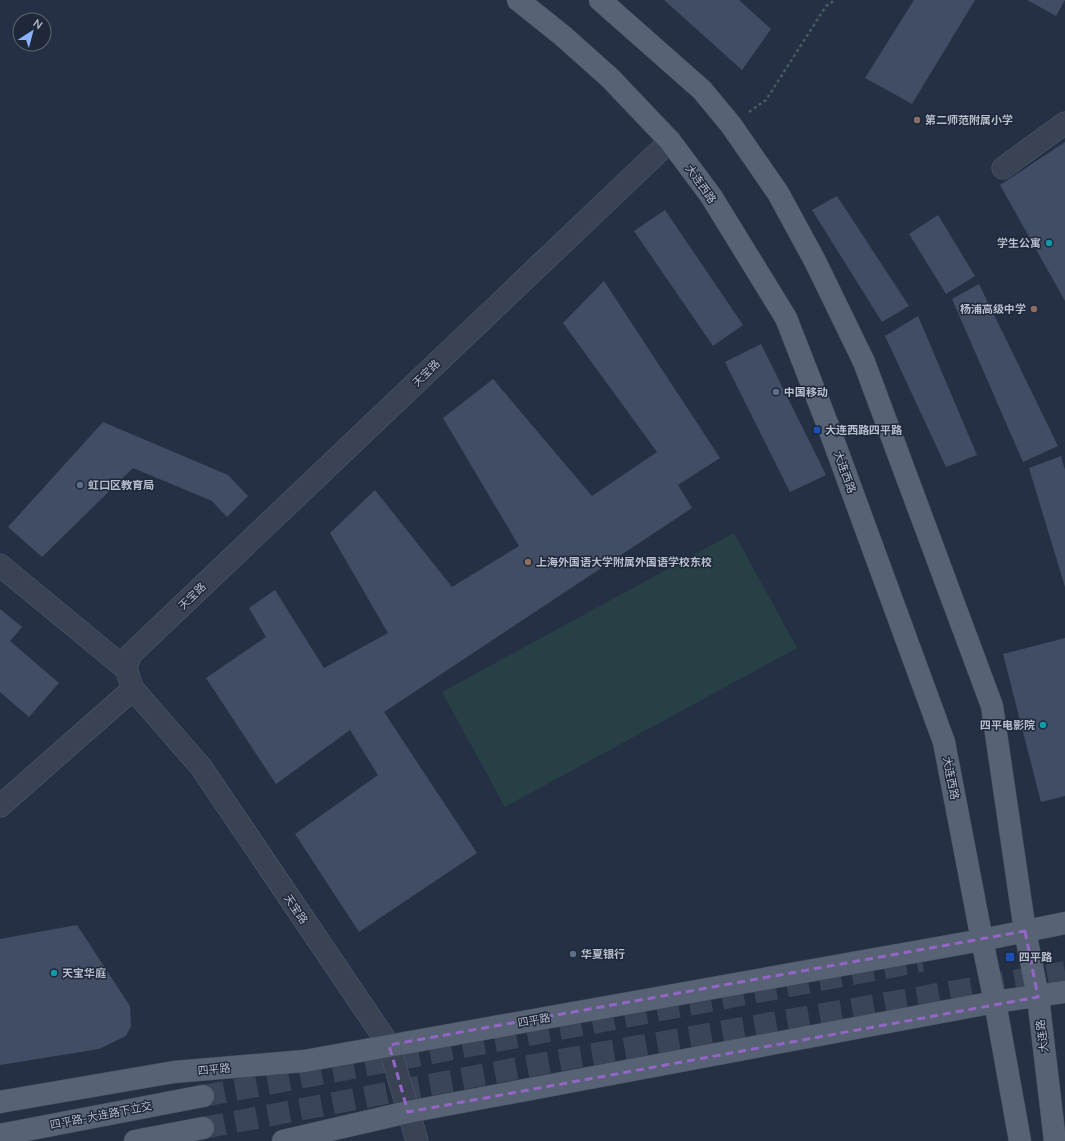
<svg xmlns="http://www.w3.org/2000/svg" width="1065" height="1141" viewBox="0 0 1065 1141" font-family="Mulish,'Noto Sans SC',sans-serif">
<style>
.garden{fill:#274045}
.building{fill:#414d65}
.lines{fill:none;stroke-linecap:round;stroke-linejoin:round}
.major-tunnel{stroke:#3b4559;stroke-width:22;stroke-dasharray:22 11;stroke-linecap:butt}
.minor-casing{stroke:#555e6e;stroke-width:23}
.major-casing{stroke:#434c5d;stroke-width:23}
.path{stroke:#455d61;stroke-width:2.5;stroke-dasharray:3 3;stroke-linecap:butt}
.minor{stroke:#394354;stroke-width:22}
.major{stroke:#576274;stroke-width:22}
.marked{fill:none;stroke:#9366c5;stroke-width:3;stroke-dasharray:8 5;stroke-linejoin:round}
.education-dot{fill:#8d6e63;stroke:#1e2839;stroke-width:1.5}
.culture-dot{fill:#0f9aa8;stroke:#1e2839;stroke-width:1.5}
.service-dot{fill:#5c6f8a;stroke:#1e2839;stroke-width:1.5}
.transit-dot{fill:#1a4fb4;stroke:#1e2839;stroke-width:1.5}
.labels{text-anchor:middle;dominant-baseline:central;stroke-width:3;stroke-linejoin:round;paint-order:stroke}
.poi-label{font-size:11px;font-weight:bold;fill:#b7becd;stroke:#1e2839;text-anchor:start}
.street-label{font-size:11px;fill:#b7becd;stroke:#1e2839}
</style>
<rect width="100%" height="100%" fill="#253044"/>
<path class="garden" d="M734,533L797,648L505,807L442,692Z"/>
<path class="building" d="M664,0H739L771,29L742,70Z
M914,0H975L912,104L865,78Z
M1027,0H1065L1056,16Z
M1065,142V301L1000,185Z
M837,196L909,306L882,322L812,210Z
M665,210L743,325L713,346L634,231Z
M938,215L975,276L946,294L909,234Z
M604,281L720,458L678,485L692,508L384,712L477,853L359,932L295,834L378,775L350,730L276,784L206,678L266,637L249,608L275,590L324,668L388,633L330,533L375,490L452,587L519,546L443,418L493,379L592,496L657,452L563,323Z
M979,284L1058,446L1023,462L952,299Z
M918,316L977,455L946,467L885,336Z
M761,344L826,475L790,492L725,362Z
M103,422L228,475L248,496L227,517L212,501L133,468L42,557L8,527Z
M1061,456L1065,470V587L1029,468Z
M0,609L22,627L10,641L59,683L29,717L0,692Z
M1065,638V796L1041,802L1003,654Z
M77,925L130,1006L131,1026L126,1036L99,1049L0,1065V939Z"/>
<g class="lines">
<path class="major-tunnel" d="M203,1096L922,961
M203,1128L571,1058L1065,972"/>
<defs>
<path id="minor" d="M1003,168L1065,123
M0,565L126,669
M0,806L133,689
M417,1141L389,1045L201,767L133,689L126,669L130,655L670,141"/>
<path id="major" d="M518,0L563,36L610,78L670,141L711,196L786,318L827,423L944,742L982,940L995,1002L1020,1141
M600,0L702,90L731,125L778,193L815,261L864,362L992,706L1025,931L1038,997L1055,1141
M0,1102L174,1072L304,1061L982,940L1065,923
M0,1135L203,1096
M135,1141L203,1128
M283,1141L408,1112L995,1002L1065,992"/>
</defs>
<use href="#minor" class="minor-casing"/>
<use href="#major" class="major-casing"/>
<path class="path" d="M749,112L766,100L826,6L835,0"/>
<use href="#minor" class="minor"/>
<use href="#major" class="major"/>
</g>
<path class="marked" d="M1025,931L1038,997L408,1112L389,1045Z"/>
<g class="education-dot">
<circle cx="917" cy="120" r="4"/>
<circle cx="1034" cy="309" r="4"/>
<circle cx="528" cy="562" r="4"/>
</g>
<g class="culture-dot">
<circle cx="1049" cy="243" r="4"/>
<circle cx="1043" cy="725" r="4"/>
<circle cx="54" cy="973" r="4"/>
</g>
<g class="service-dot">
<circle cx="776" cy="392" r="4"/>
<circle cx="80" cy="485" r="4"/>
<circle cx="573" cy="954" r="4"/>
</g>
<g class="transit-dot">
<rect x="813" y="426" width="8" height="8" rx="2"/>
<rect x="1005" y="952" width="10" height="10" rx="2"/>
</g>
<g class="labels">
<g class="poi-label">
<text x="925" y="120">第二师范附属小学</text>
<text x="1041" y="243" text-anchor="end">学生公寓</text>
<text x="1026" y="309" text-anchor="end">杨浦高级中学</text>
<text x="784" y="392">中国移动</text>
<text x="825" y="430">大连西路四平路</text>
<text x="88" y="485">虹口区教育局</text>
<text x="536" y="562">上海外国语大学附属外国语学校东校</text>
<text x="1035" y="725" text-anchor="end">四平电影院</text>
<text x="581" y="954">华夏银行</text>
<text x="1019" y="957">四平路</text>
<text x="62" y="973">天宝华庭</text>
</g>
<g class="street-label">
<text transform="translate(701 184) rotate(55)">大连西路</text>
<text transform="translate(426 373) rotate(-44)">天宝路</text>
<text transform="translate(845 472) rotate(70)">大连西路</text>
<text transform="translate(192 596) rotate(-44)">天宝路</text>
<text transform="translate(951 778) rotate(79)">大连西路</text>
<text transform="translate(296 909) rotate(56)">天宝路</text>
<text transform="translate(534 1020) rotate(-10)">四平路</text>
<text transform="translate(1042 1036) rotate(-97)">大连路</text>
<text transform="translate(214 1069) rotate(-5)">四平路</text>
<text transform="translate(101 1115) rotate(-11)">四平路-大连路下立交</text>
</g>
</g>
<g transform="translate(32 32) rotate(36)"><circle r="19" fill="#1e2839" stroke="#5b6474"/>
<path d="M0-3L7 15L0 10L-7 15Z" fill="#8ab1ff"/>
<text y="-6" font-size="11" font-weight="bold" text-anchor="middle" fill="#b7becd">N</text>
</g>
</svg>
